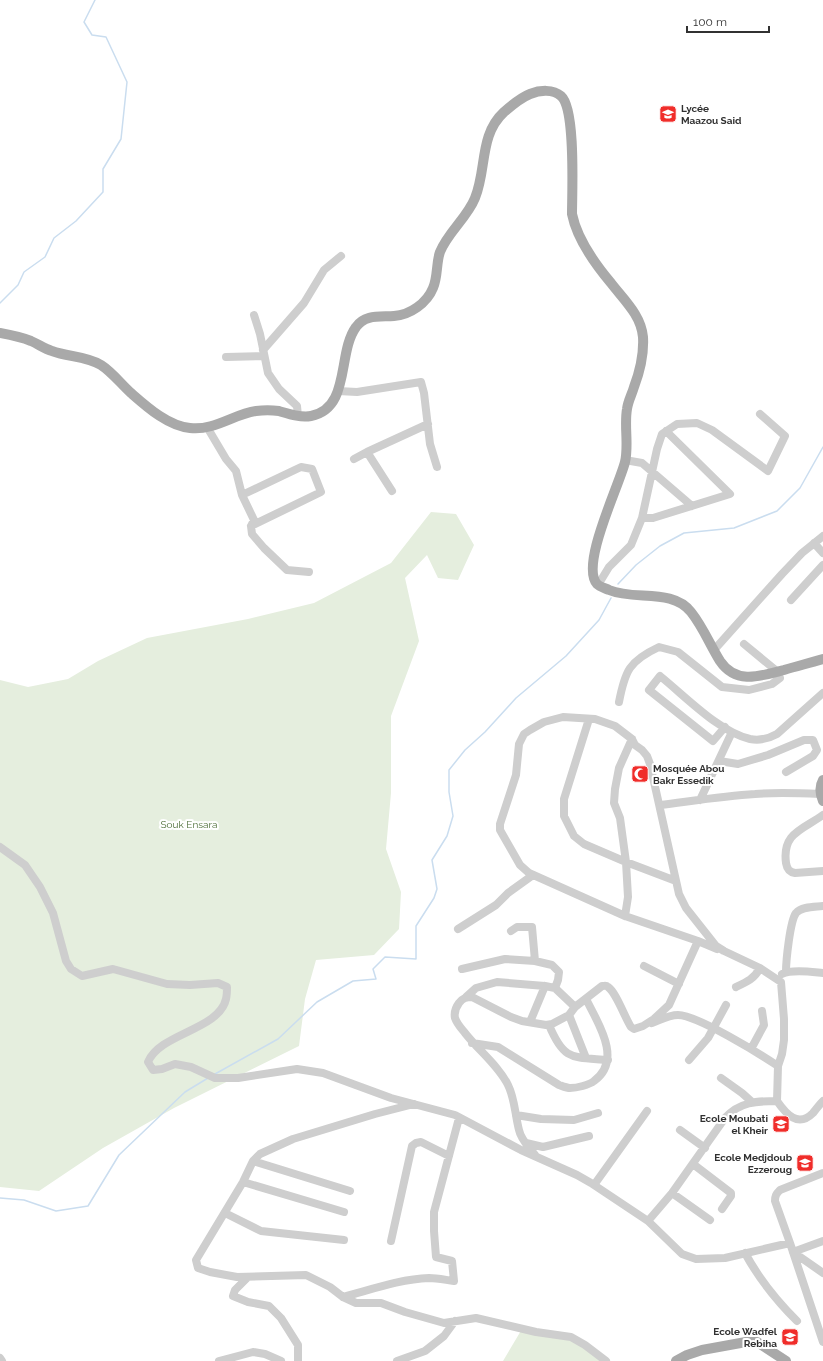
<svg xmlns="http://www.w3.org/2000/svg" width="823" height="1361" viewBox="0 0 823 1361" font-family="Raleway,sans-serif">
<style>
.green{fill:#e5eede}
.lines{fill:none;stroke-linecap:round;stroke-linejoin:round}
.stream{stroke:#caddef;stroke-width:1.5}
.minor{stroke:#cecece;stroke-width:8}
.major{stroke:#a9a9a9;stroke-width:10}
.labels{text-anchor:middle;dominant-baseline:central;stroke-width:4;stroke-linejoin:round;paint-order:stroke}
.poi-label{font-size:10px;font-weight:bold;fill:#313131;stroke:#fff;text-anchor:end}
.park-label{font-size:10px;fill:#4f703a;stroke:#fff}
</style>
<rect width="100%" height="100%" fill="#fff"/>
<path class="green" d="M431,512L456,514L474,545L458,580L438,578L427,555L405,578L419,641L391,716V793L386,849L401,892L399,929L374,955L316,960L305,999L299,1046L174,1108L103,1148L39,1191L0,1187V680L28,687L68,679L98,661L147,638L248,619L314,603L391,563Z
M522,1329L571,1338L610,1361H503Z"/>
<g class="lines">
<path class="stream" d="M0,303L18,285L24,272L45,257L54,238L76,221L103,192V169L121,139L127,82L106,37L92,35L84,22L95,0
M618,584L636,565L660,546L684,533L734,528L777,511L800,488L823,447
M215,1074L278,1039L317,1002L353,981L376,979L373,969L385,957L416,959V926L434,898L437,889L432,860L447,836L453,816L449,792V770L465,750L485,732L516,698L566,656L599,620L611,598
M0,1198L24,1200L56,1211L88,1206L119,1155L185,1092L208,1078"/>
<path class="minor" d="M254,315L260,334L268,373L279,389L297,406L298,416
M263,350L304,303L324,270L341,256
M226,357L264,356
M338,391L357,392L421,382L424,393L430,444L437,467
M207,427L226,459L236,471L242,495L254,520L251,526L252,534L264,548L287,570L309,572
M666,431L730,494L653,518H642L657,449L662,434L677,424L697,423L712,430L768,471L785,436L760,414
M367,452L392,491
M354,459L367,452L428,424
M625,460L642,463L692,506
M242,495L301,467L312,469L321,492L251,526
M814,543L823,553
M598,585L609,567L631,545L642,518
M791,600L823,565
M714,650L782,574L802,553L823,536
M619,702C625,671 629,661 659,647L678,652L722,687L749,690L772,684L780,678L778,672L744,644
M589,719L564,799V816L574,836L584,844L626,862L676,881
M725,727L713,741L649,690L660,676C685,696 719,732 750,739C760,741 768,739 777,734L823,693
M632,739L619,768L615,789L614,803L620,818L626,862L628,897L625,916L698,941L717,949
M719,761L738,764L768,755L804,740H813L817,750L813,756L786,772
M700,800L732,732
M660,805C692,801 723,796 755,794C777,792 799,793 820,794
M823,815C802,830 782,833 786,863C787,869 789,872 795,873L823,871
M0,847L25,865L40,887L53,913L66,961L71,969L82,976L113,969L167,984L190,985L218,983L227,987C227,990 227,995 226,999C219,1030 160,1033 148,1062L153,1070L162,1069L175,1064L191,1067L215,1078H238L297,1069L323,1073L391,1098L455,1115L521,1150L577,1175L591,1183L648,1221L682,1254L696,1259L725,1258L790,1243L823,1342
M625,916L529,873L520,865L500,830V824L516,775L519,744L524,734L530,730L544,722L563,717L595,719L615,726L632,739L635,745L642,750L647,756L650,764L679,894L686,908L716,946L724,951L760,968L781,982L784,1019V1040L782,1054L778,1066L777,1101C786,1114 798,1128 813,1113C816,1109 819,1105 823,1101
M458,929L496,905L508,893L533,875
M511,931L517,927H532L535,961
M644,966L679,984
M462,969L505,959L535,961L552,965L559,972L558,980L555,988
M786,972C786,961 790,921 796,913C802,906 815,907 823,906
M782,974C792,969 812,972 823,973
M736,987C747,982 754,979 760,968
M466,997L476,988L497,982L545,986L555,988L575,1007
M569,1015L586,1058
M530,1022L545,986
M652,1023C660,1020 669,1015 678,1015C697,1015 760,1054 778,1066
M549,1025C564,1061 572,1057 608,1060
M472,1043L498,1047L559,1085C562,1086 567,1088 570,1088C577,1088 589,1085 594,1081C623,1060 598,1023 586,999
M751,1049L764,1025L762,1011
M689,1060L708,1038L726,1005
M721,1078L742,1093L752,1102
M414,1104L375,1114L293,1139L260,1154L253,1161L243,1182L196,1260L198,1268L210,1272L237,1277L306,1275L330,1287L343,1297L356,1303H381L405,1312L444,1323L476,1318L536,1332L571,1337L585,1345L606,1361
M516,1115L541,1119L574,1120L598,1113
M680,1130L705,1148
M526,1143L543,1147L589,1136
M535,1155C529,1147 521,1140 519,1130C515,1115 515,1099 508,1085C498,1065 479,1051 465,1033C461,1028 457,1024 455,1018C454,1013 456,1007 459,1003C463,998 466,997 472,997L511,1017L522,1021L546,1025L552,1024L569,1015L575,1007L602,986C605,986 606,985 608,987C616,992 625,1018 631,1027L634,1029L643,1026L654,1019L669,1005L698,941
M253,1161L350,1191
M693,1164L731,1193V1196L722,1209
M243,1182L344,1212
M594,1185L647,1111
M672,1193L710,1220
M225,1213L261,1231L344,1240
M648,1221L672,1193L725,1118C739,1102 757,1101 777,1101
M391,1241L412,1146L416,1143L421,1142L449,1156
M790,1243L775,1201C775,1196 776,1194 780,1190L823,1173
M793,1252L823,1273
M793,1252L823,1241
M745,1253C759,1279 777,1301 797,1321
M248,1277L235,1290L233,1296L248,1302L269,1306L281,1318L298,1345V1361
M343,1297C370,1290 400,1279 429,1278C437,1278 446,1280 454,1281L452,1261L436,1257L434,1231V1212L459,1118
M0,1358L2,1361
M219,1361L253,1352L265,1354L281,1361
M397,1361L425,1351L444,1336L455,1321"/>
<path class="major" d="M0,333C11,335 21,337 31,341C38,344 45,349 52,351C68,357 86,356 101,365C112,372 121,384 131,393C147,407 168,426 190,428C214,431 234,414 256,411C264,410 271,410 279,411C289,414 300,418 311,416C351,408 337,353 356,327C365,314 380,317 394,316C410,315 427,303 433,288C438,277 436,263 440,252C448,232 467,218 475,198C487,169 479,135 504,112C512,105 520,98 530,94C540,90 553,89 561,96C576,109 572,192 572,214C577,239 595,264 611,283C624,300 641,315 643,337C644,354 640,371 634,387C632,394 628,401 627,409C624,426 629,445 625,462C619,486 580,565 597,584C600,587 605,588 609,590C635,601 672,588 691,612C703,627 710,645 720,661C736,685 761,676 784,670C797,666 810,663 823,659
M823,780C819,787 820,794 823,801
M676,1361L687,1355L702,1350L746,1342H757L786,1361"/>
</g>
<defs>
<symbol id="school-square" viewBox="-11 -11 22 22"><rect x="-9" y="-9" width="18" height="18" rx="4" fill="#f02d2a" stroke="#fff"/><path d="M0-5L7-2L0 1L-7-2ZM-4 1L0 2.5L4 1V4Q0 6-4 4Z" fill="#fff"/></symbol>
<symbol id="mosque-square" viewBox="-11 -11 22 22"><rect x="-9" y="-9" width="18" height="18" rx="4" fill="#f02d2a" stroke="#fff"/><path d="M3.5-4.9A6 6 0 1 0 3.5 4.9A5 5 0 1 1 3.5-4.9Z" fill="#fff"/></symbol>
</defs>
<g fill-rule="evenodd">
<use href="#school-square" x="658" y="104" width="20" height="20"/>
<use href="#mosque-square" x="630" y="764" width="20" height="20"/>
<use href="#school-square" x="771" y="1114" width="20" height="20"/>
<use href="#school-square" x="795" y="1153" width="20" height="20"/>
<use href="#school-square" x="780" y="1327" width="20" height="20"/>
</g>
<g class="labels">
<g class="poi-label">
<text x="681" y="108" text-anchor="start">Lycée<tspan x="681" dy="12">Maazou Said</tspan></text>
<text x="653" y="768" text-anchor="start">Mosquée Abou<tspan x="653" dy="12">Bakr Essedik</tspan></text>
<text x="768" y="1118">Ecole Moubati<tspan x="768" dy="12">el Kheir</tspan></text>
<text x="792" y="1157">Ecole Medjdoub<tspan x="792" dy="12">Ezzeroug</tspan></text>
<text x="777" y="1331">Ecole Wadfel<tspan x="777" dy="12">Rebiha</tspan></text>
</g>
<g class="park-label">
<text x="189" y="824">Souk Ensara</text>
</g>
</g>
<path d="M687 26v6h82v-6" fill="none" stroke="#313131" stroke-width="2"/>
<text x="693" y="26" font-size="12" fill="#313131" stroke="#ffffff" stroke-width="3" paint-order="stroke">100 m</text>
</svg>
